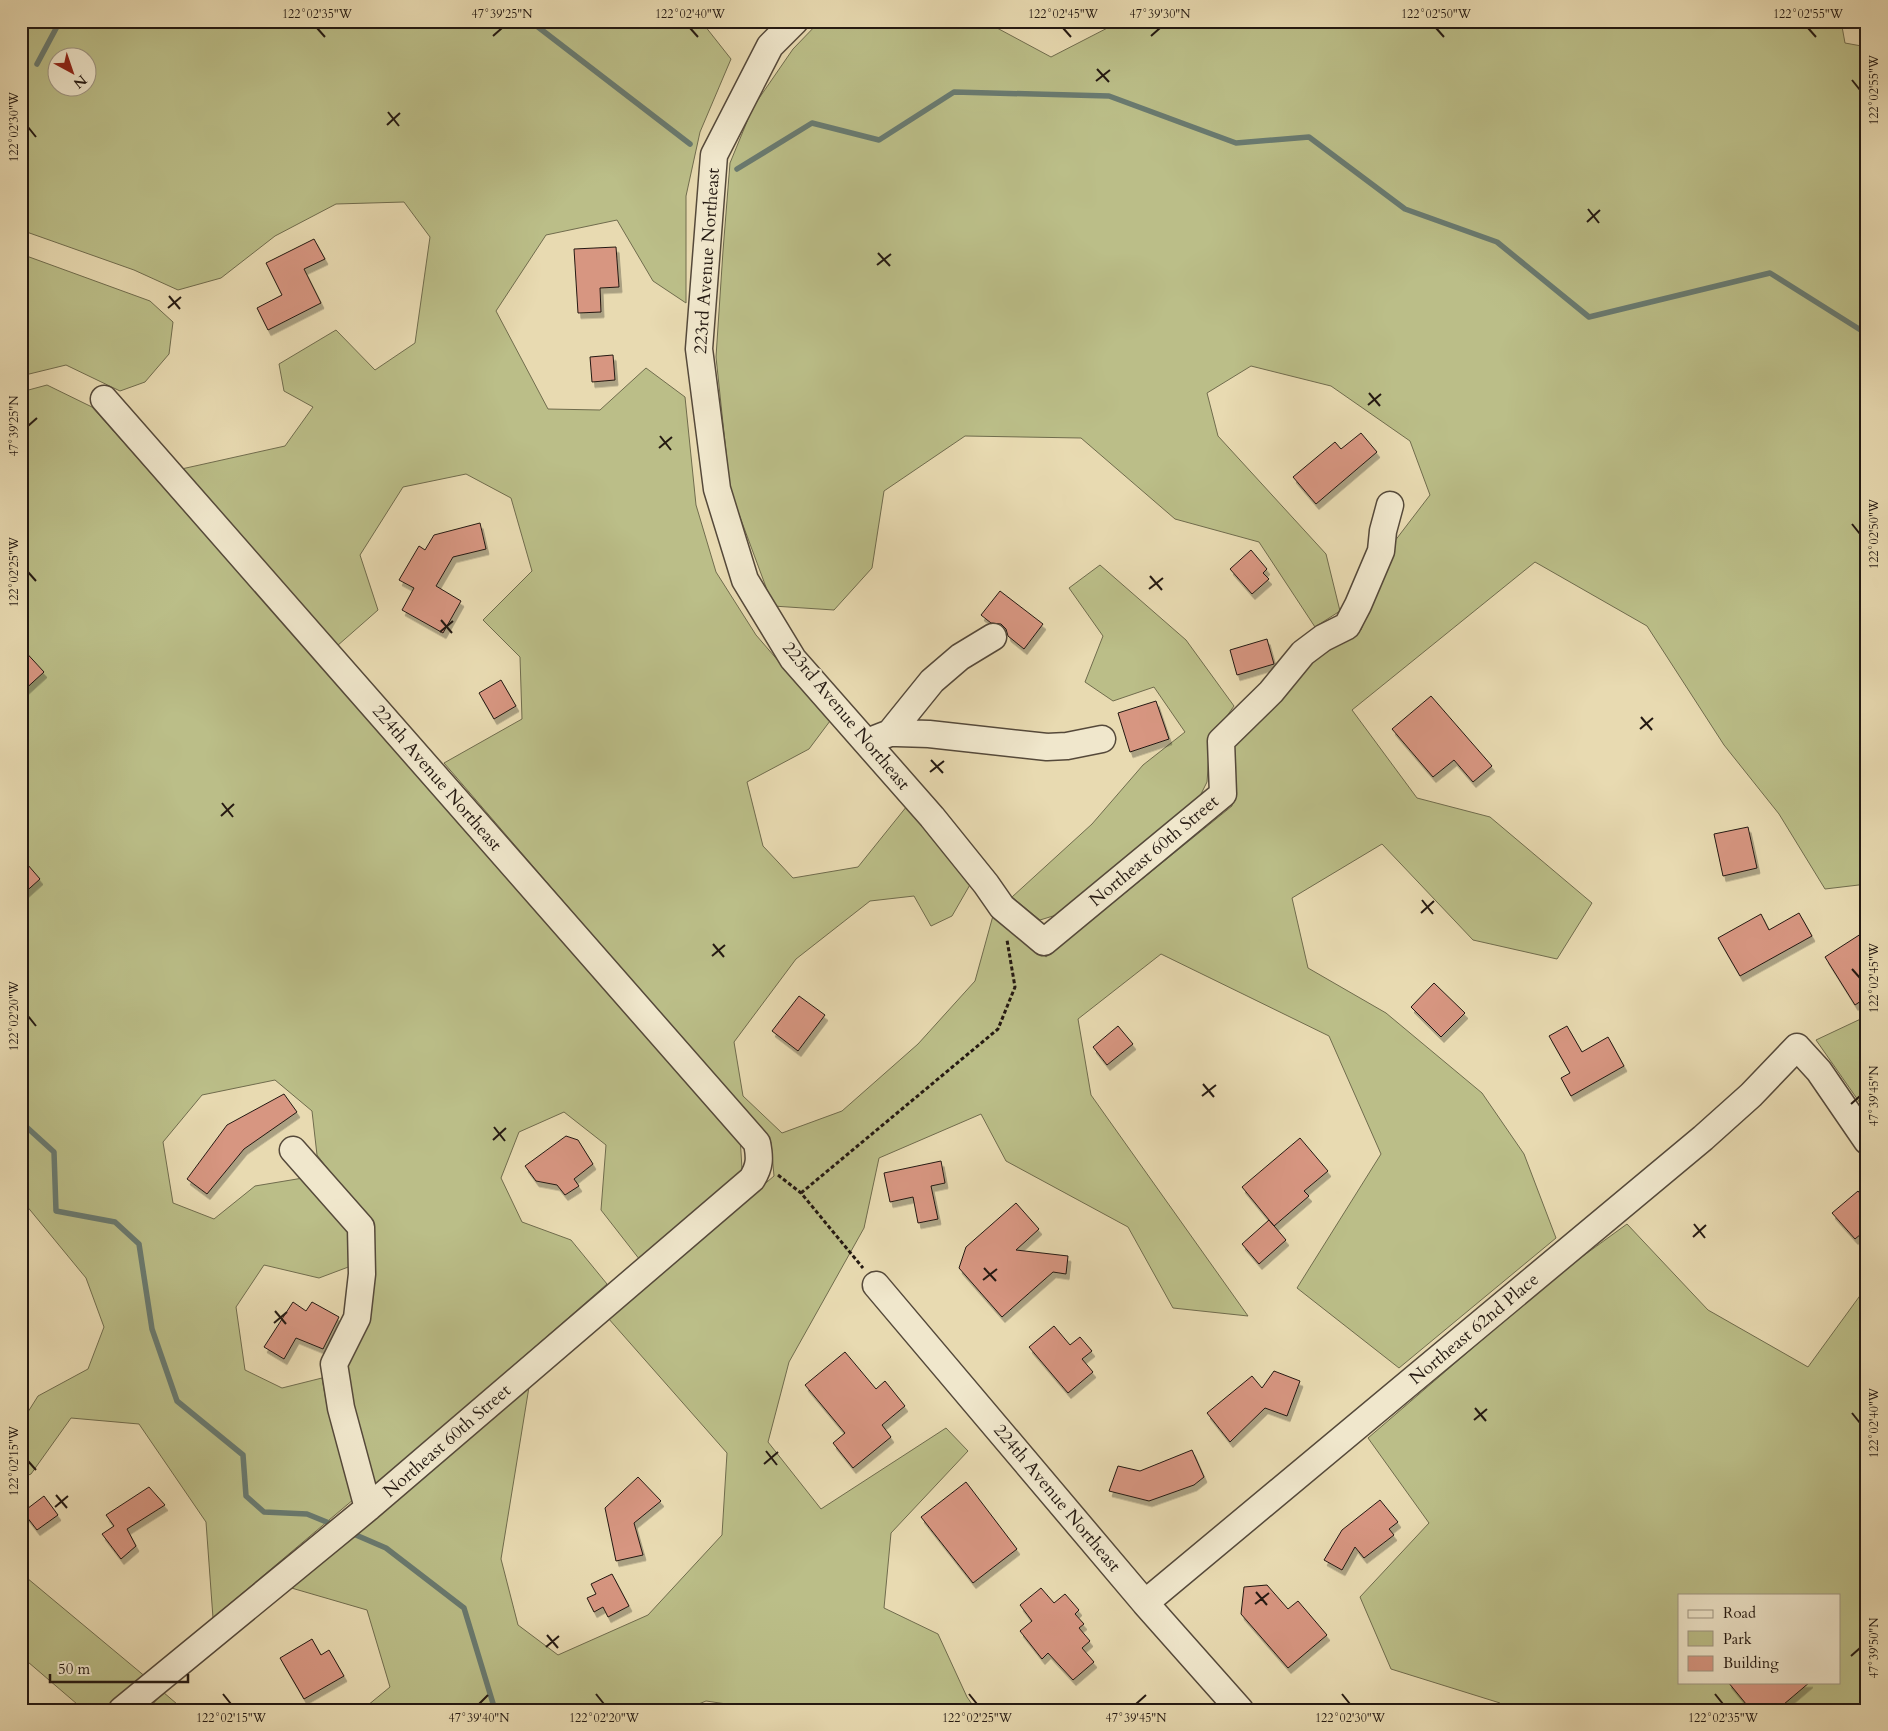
<svg xmlns="http://www.w3.org/2000/svg" width="1888" height="1731" viewBox="0 0 1888 1731" font-family="Cardo,serif">
<style>
.green{fill:#bbbe88;stroke:#706c4d;fill-rule:evenodd}
.lines{fill:none;stroke-linecap:round;stroke-linejoin:round}
.stream{stroke:#697a70;stroke-width:5.5}
.building{fill:#d79681;stroke:#241912;filter:url(#shadow)}
.minor-casing{stroke:#55493a;stroke-width:29}
.path{stroke:#241912;stroke-width:3;stroke-dasharray:4 2.5;stroke-linecap:butt}
.minor{stroke:#f0e7cc;stroke-width:26}
.ticks{fill:none;stroke:#241912;stroke-width:2}
.labels{text-anchor:middle;dominant-baseline:central;stroke-width:4;stroke-linejoin:round;paint-order:stroke}
.street-label{font-size:18px;fill:#241912;stroke:#f0e7cc}
.neatline{fill:none;stroke:#241912;stroke-width:2}
.ticks-label{font-size:12px;text-anchor:middle;fill:#241912}
</style>
<defs>
<filter id="shadow"><feDropShadow dx="3" dy="5.5" stdDeviation="0" flood-color="#0004"/></filter>
</defs>
<rect width="100%" height="100%" fill="#e8dab1"/>
<filter id="stains"><feTurbulence type="fractalNoise" baseFrequency=".004" numOctaves="4"/><feColorMatrix values="0 0 0 0 .2 0 0 0 0 .09 0 0 0 0 .02 0 0 0 .5 -.17"/></filter>
<radialGradient id="worn" r=".72"><stop offset=".6" stop-color="#630" stop-opacity="0"/><stop offset="1" stop-color="#630" stop-opacity=".3"/></radialGradient>
<path class="green" d="M29,21H701L731,59L700,132L686,196V303L653,281L617,220L546,235L496,311L548,409L600,410L646,368L685,397L696,505L716,572L756,635L830,721L809,749L747,782L763,846L793,878L858,867L907,806L971,883L952,916L931,926L914,896L870,901L796,959L734,1042L743,1096L782,1133L842,1111L918,1044L975,981L994,912L1046,957L1232,806L1231,745L1316,659L1361,630L1391,546L1430,495L1410,441L1331,386L1251,366L1207,393L1218,436L1326,554L1340,611L1315,627L1259,542L1175,519L1081,438L965,436L884,491L872,568L834,610L773,606L730,490L716,357L723,251L730,163L753,107L793,49L820,21H984L1051,57L1121,21H1841L1845,43L1867,47V884L1825,889L1779,814L1724,745L1647,626L1535,562L1352,710L1417,798L1490,817L1592,903L1557,959L1473,940L1382,844L1292,898L1308,968L1386,1013L1482,1093L1524,1154L1556,1238L1399,1368L1297,1288L1381,1154L1329,1036L1161,954L1078,1019L1091,1095L1248,1316L1173,1308L1128,1227L1006,1161L981,1114L879,1158L864,1228L789,1362L768,1442L821,1509L946,1428L968,1451L891,1533L884,1608L938,1634L967,1697L976,1710H768L706,1701L684,1710H362L390,1687L367,1610L288,1587L529,1387L501,1559L518,1625L558,1655L648,1615L722,1535L727,1453L608,1318L774,1176L771,1142L444,763L522,719L520,657L483,620L532,571L511,498L466,474L403,487L360,555L378,610L337,646L177,470L285,446L313,407L284,391L279,364L336,330L375,370L415,343L430,237L404,202L336,204L275,236L221,278L178,290L134,270L21,230V37ZM58,58H88V88H58Z
M21,254L150,301L173,322L169,354L145,382L120,391L66,365L21,376Z
M47,385L92,407L740,1136L742,1169L720,1193L640,1260L601,1210L606,1145L564,1112L519,1132L501,1178L522,1222L571,1240L607,1284L372,1489L341,1363L368,1220L317,1155L312,1111L275,1080L202,1095L163,1142L173,1203L214,1219L255,1186L303,1178L350,1229L351,1266L319,1278L264,1265L236,1307L245,1370L282,1388L322,1378L328,1411L354,1499L213,1618L206,1522L139,1424L71,1418L31,1474L21,1478V1423L38,1396L88,1369L104,1327L86,1278L21,1199V707L23,706L21,705V392Z
M1100,565L1186,640L1234,706L1210,740L1207,782L1200,796L1066,912L1040,920L1012,897L1092,824L1143,765L1185,732L1154,687L1113,701L1085,682L1103,636L1069,588Z
M1867,1016V1113L1816,1040Z
M1627,1224L1708,1310L1808,1367L1867,1286V1710H1502L1500,1703L1391,1669L1360,1597L1429,1523L1368,1438L1561,1272ZM1679,1595H1839V1682H1679Z
M21,1573L147,1678L110,1710H84L21,1656Z
M163,1692L184,1710H148Z"/>
<g class="lines">
<path class="stream" d="M535,21L538,27L690,144
M37,64L60,21
M737,169L812,123L879,140L954,92L1109,96L1236,143L1309,137L1405,209L1497,242L1589,317L1770,273L1867,334
M21,1122L54,1152L56,1211L115,1222L139,1244L152,1329L177,1401L243,1455L246,1496L264,1512L307,1514L334,1525
M349,1532L386,1548L464,1608L495,1710"/>
</g>
<path class="building" d="M314,239L325,259L304,269L321,303L268,330L257,308L282,295L266,263Z
M616,247L619,287L600,288L601,312L578,313L574,249Z
M613,355L615,380L592,382L590,357Z
M1361,433L1377,452L1316,504L1293,477L1335,442L1341,449Z
M480,523L486,549L453,557L436,586L461,601L443,633L402,610L414,588L399,580L419,546L425,550L434,535Z
M1251,550L1267,569L1263,573L1269,579L1252,594L1230,569Z
M1000,591L1043,624L1024,649L1008,636L1006,629L1001,624L991,623L981,615Z
M1267,639L1274,664L1237,675L1230,650Z
M21,647L44,672L21,693Z
M501,680L516,706L494,719L479,693Z
M1431,696L1492,766L1473,782L1454,760L1433,777L1392,729Z
M1156,701L1169,739L1130,752L1118,713Z
M1748,827L1757,868L1723,876L1714,834Z
M21,857L40,879L21,896Z
M1799,913L1812,936L1740,976L1718,938L1761,914L1769,930Z
M1867,930V997L1855,1005L1825,957Z
M1434,983L1465,1013L1441,1037L1411,1007Z
M799,996L825,1015L798,1051L772,1031Z
M1118,1026L1133,1044L1107,1065L1093,1047Z
M1567,1026L1582,1052L1608,1037L1624,1066L1571,1096L1561,1078L1570,1073L1549,1036Z
M284,1094L297,1112L244,1149L207,1194L187,1179L227,1125Z
M566,1136L578,1140L593,1164L574,1179L579,1186L565,1195L557,1185L536,1181L525,1166Z
M1300,1138L1328,1171L1304,1191L1309,1196L1274,1226L1242,1187Z
M941,1161L945,1183L931,1186L938,1219L918,1223L913,1197L890,1202L884,1173Z
M1858,1191L1867,1202V1229L1855,1239L1832,1213Z
M1016,1203L1039,1229L1016,1250L1068,1256L1066,1274L1053,1272L1002,1317L959,1268L966,1247Z
M1269,1220L1286,1240L1259,1264L1242,1244Z
M293,1302L306,1311L312,1302L339,1317L323,1349L296,1338L284,1359L264,1347Z
M1054,1326L1070,1345L1080,1337L1092,1351L1082,1359L1093,1372L1068,1393L1029,1347Z
M845,1352L876,1389L885,1381L905,1406L882,1425L891,1437L853,1468L833,1443L845,1433L805,1385Z
M1274,1371L1300,1381L1287,1416L1265,1408L1230,1442L1207,1413L1252,1376L1262,1388Z
M1192,1450L1204,1477L1194,1485L1149,1501L1109,1491L1118,1466L1140,1471Z
M638,1477L661,1501L634,1523L643,1555L616,1561L605,1508Z
M966,1482L1017,1549L973,1583L921,1517Z
M149,1487L165,1505L127,1529L136,1546L121,1559L102,1534L114,1526L106,1515Z
M44,1496L58,1515L37,1530L23,1512Z
M1380,1500L1398,1522L1389,1529L1394,1535L1364,1558L1355,1547L1342,1570L1324,1560L1342,1530Z
M612,1574L629,1606L608,1617L603,1607L594,1612L587,1598L596,1594L591,1584Z
M1267,1585L1288,1609L1298,1601L1327,1635L1288,1668L1241,1614L1244,1587Z
M1041,1588L1054,1603L1065,1594L1079,1610L1075,1614L1084,1624L1079,1628L1090,1641L1082,1648L1094,1662L1073,1680L1048,1653L1042,1659L1020,1631L1032,1621L1020,1605Z
M312,1639L321,1655L329,1650L344,1676L304,1699L280,1658Z
M1728,1682H1810L1777,1710H1751Z"/>
<g class="lines">
<defs>
<path id="minor" d="M795,21L770,46L714,155L699,349L717,489L745,580L793,659L932,817L986,884L1002,907L1044,942L1223,794L1221,741L1271,692L1303,653L1323,638L1347,626L1358,605L1381,551L1383,531L1390,505
M104,399L757,1143C760,1158 760,1166 752,1179L368,1508L122,1710
M890,733L932,681L960,657L993,637
M867,742L890,733H897L929,734L1047,747L1067,746L1102,739
M293,1150L361,1227L362,1274L357,1318L334,1364L341,1408L368,1508
M876,1285L1145,1603L1240,1710
M1145,1603L1703,1138L1751,1095L1797,1047L1819,1071L1867,1141"/>
</defs>
<use href="#minor" class="minor-casing"/>
<path class="path" d="M778,1175L801,1193L863,1268
M801,1193L998,1029L1015,987L1007,940"/>
<use href="#minor" class="minor"/>
</g>
<path class="ticks" d="M317,28L325,37M690,28L698,37M1063,28L1071,37M1436,28L1444,37M1808,28L1816,37M493,36L502,28M1151,36L1160,28M1097,69L1109,82M1852,80L1860,90M1096,81L1110,70M388,112L399,126M387,125L400,113M28,127L36,137M1588,209L1599,223M1587,222L1600,210M878,253L890,266M877,265L891,254M169,296L180,309M168,308L181,297M1369,393L1380,406M1368,405L1381,394M28,426L37,418M660,436L671,450M659,448L672,437M1852,524L1860,534M28,572L36,581M1150,576L1162,590M1149,589L1163,578M441,620L452,633M440,632L453,621M1641,717L1652,730M1640,729L1653,718M931,760L943,773M930,772L944,761M222,803L233,817M221,816L234,804M1422,900L1433,914M1421,913L1434,901M713,944L724,957M712,956L725,945M1852,969L1860,978M28,1016L36,1026M1203,1084L1214,1097M1202,1096L1216,1085M1851,1104L1860,1096M494,1127L505,1141M493,1140L506,1128M1694,1224L1705,1238M1693,1237L1706,1225M984,1268L996,1281M983,1280L997,1269M275,1311L286,1324M274,1323L287,1312M1475,1408L1486,1421M1852,1413L1860,1423M1474,1420L1487,1409M766,1451L777,1465M28,1461L36,1470M764,1464L778,1452M56,1495L67,1508M55,1507L68,1496M1256,1592L1267,1605M1255,1604L1269,1593M547,1635L558,1648M546,1647L559,1636M1851,1656L1860,1648M223,1694L231,1704M596,1694L604,1704M969,1694L977,1704M1342,1694L1350,1704M1715,1694L1723,1704M479,1704L488,1695M1136,1704L1146,1695"/>
<g class="labels">
<g class="street-label">
<text transform="translate(707 261) rotate(-86)">223rd Avenue Northeast</text>
<text transform="translate(846 716) rotate(50)">223rd Avenue Northeast</text>
<text transform="translate(437 778) rotate(49)">224th Avenue Northeast</text>
<text transform="translate(1154 851) rotate(-40)">Northeast 60th Street</text>
<text transform="translate(1474 1329) rotate(-40)">Northeast 62nd Place</text>
<text transform="translate(447 1441) rotate(-41)">Northeast 60th Street</text>
<text transform="translate(1057 1498) rotate(50)">224th Avenue Northeast</text>
</g>
</g>
<rect width="1888" height="1731" fill="none" stroke="#e8dab1" stroke-width="55"/>
<rect x="1678" y="1594" width="162" height="90" fill="#f0e7cc" stroke="#9e9582"/>
<rect x="1688" y="1610" width="25" height="8" fill="#f0e7cc" stroke="#9e9582"/>
<text x="1723" y="1618" font-size="15" fill="#241912">Road</text>
<rect x="1688" y="1631" width="25" height="15" fill="#bbbe88" stroke="#9e9582"/>
<text x="1723" y="1644" font-size="15" fill="#241912">Park</text>
<rect x="1688" y="1656" width="25" height="15" fill="#d79681" stroke="#9e9582"/>
<text x="1723" y="1668" font-size="15" fill="#241912">Building</text>
<g transform="translate(72 72) rotate(140)"><circle r="24" fill="#f0e7cc" stroke="#9e9582"/>
<path d="M0-4L9 19L0 12L-9 19Z" fill="#8f2418"/>
<text y="-8" font-size="14" font-weight="bold" text-anchor="middle" fill="#241912">N</text>
</g>
<path d="M50 1674v8h138v-8" fill="none" stroke="#241912" stroke-width="2.5"/>
<text x="58" y="1674" font-size="15" fill="#241912" stroke="#f0e7cc" stroke-width="4" paint-order="stroke">50 m</text>
<rect x="28" y="28" width="1832" height="1676" class="neatline"/>
<g class="ticks-label">
<text x="317" y="18">122°02'35"W</text>
<text x="502" y="18">47°39'25"N</text>
<text x="690" y="18">122°02'40"W</text>
<text x="1063" y="18">122°02'45"W</text>
<text x="1160" y="18">47°39'30"N</text>
<text x="1436" y="18">122°02'50"W</text>
<text x="1808" y="18">122°02'55"W</text>
<text transform="translate(1874 90) rotate(-90)" y="4">122°02'55"W</text>
<text transform="translate(14 127) rotate(-90)" y="4">122°02'30"W</text>
<text transform="translate(14 426) rotate(-90)" y="4">47°39'25"N</text>
<text transform="translate(1874 534) rotate(-90)" y="4">122°02'50"W</text>
<text transform="translate(14 572) rotate(-90)" y="4">122°02'25"W</text>
<text transform="translate(1874 978) rotate(-90)" y="4">122°02'45"W</text>
<text transform="translate(14 1016) rotate(-90)" y="4">122°02'20"W</text>
<text transform="translate(1874 1096) rotate(-90)" y="4">47°39'45"N</text>
<text transform="translate(1874 1423) rotate(-90)" y="4">122°02'40"W</text>
<text transform="translate(14 1461) rotate(-90)" y="4">122°02'15"W</text>
<text transform="translate(1874 1648) rotate(-90)" y="4">47°39'50"N</text>
<text x="231" y="1722">122°02'15"W</text>
<text x="479" y="1722">47°39'40"N</text>
<text x="604" y="1722">122°02'20"W</text>
<text x="977" y="1722">122°02'25"W</text>
<text x="1136" y="1722">47°39'45"N</text>
<text x="1350" y="1722">122°02'30"W</text>
<text x="1723" y="1722">122°02'35"W</text>
</g>
<rect width="100%" height="100%" filter="url(#stains)"/>
<rect width="100%" height="100%" fill="url(#worn)"/>
</svg>
